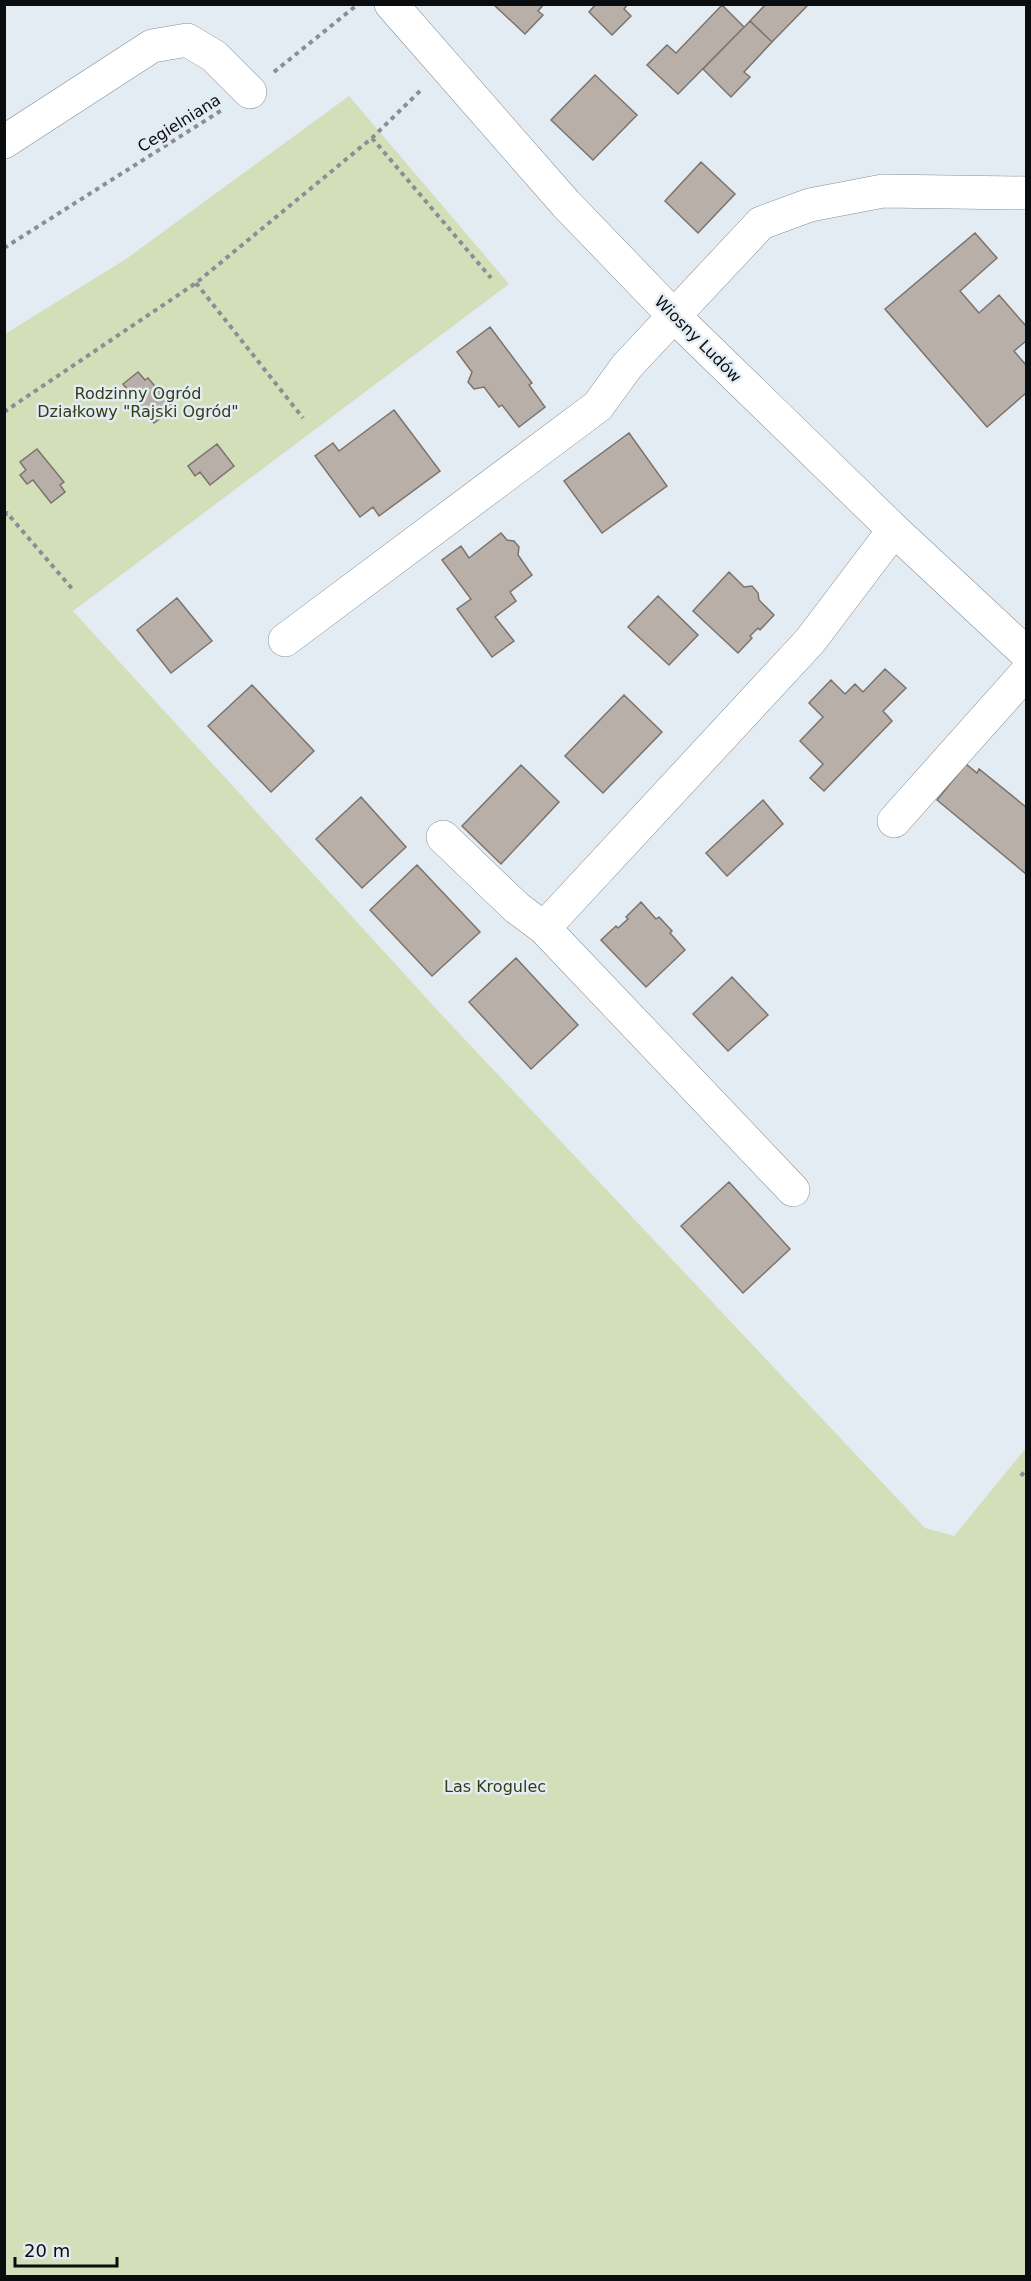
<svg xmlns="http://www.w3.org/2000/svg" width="1031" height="2281" viewBox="0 0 1031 2281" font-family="'DejaVu Sans',sans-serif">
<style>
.green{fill:#d2dfb8}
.building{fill:#b8b0a8;stroke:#7b736c;stroke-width:1.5}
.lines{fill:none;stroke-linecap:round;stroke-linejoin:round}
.minor-casing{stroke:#888f97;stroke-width:34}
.path{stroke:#898f95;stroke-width:4;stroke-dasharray:4.5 4.5;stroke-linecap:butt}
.minor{stroke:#fff;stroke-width:33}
.labels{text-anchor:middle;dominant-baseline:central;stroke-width:5;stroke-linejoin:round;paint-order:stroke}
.street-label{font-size:16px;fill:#0a0d10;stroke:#e3ebf3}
.park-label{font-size:16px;fill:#313d13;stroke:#e3ebf3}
</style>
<rect width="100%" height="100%" fill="#e3ebf3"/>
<path class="green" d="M349,96L509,284L73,611L439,1012L925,1528L954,1536L1026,1448V2276H5V334L126,259Z"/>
<path class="building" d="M493,4H544L538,11L543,15L525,34Z
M596,4H628L624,9L631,16L612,35L589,12Z
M766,4H805L807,6L772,42L750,21Z
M722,5L744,27L678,94L647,65L667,45L676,53Z
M750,21L772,42L744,72L750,77L731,97L703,69Z
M595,75L637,115L593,160L551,120Z
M701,162L735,194L698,233L665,201Z
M975,233L997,258L960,291L979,313L999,295L1026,326V341L1014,351L1026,365V393L987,427L885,309Z
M490,327L532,383L529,385L545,407L519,427L502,405L499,407L484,387L474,389L468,382L472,372L457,352Z
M138,372L145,380L148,378L159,391L163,388L173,403L165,408L169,412L154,423L123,384Z
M394,410L440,471L379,516L373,507L360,517L315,456L333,443L339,451Z
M629,433L667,486L602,533L564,481Z
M217,444L234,466L210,485L200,472L195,476L188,466Z
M37,449L64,482L60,485L65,492L51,503L33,480L27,484L20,475L26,470L20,462Z
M501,533L507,540L514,541L519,547L518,555L532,575L510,592L516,601L495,617L514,641L492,657L457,609L471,599L442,560L461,546L469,558Z
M729,572L744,587L752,586L758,593L759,600L774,615L760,630L758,628L750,636L752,638L738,653L693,611Z
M658,596L698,635L669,665L628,627Z
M177,598L212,641L171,673L137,630Z
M885,669L906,688L883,711L892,721L824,791L810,778L823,764L800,741L823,717L809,703L831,680L845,694L855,684L863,692Z
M252,685L314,751L271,792L208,726Z
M624,695L662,732L603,793L565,756Z
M966,764L977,773L979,769L1026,807V874L937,800Z
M521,765L559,802L501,864L462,826Z
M361,797L406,847L362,888L316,839Z
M763,800L783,824L727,876L706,853Z
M417,865L480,932L432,976L370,910Z
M641,902L656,919L659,917L672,931L670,933L685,950L646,987L601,940L616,926L618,928L628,919L626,917Z
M516,958L578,1025L531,1069L469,1002Z
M732,977L768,1015L728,1051L693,1014Z
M729,1182L790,1249L743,1293L681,1226Z"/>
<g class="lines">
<defs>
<path id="minor" d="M391,4L566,204L674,316L894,530L1026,653
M4,142L152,46L187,40L214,56L250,92
M285,640L598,406L627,366L761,223L810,205L883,191L1026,193
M894,821L1026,673
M443,837L517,908L544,928
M793,1190L544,928L810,641L894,530"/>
</defs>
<use href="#minor" class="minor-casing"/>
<path class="path" d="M274,72L357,5
M372,138L491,278
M4,248L222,110
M196,283L303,418
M4,412L196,283L372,138L421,90
M4,516L7,513L74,591
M1021,1476L1026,1469"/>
<use href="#minor" class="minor"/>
</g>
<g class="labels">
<g class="street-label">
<text transform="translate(179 123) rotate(-32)">Cegielniana</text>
<text transform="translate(698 339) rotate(45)">Wiosny Ludów</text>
</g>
<g class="park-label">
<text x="138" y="393">Rodzinny Ogród<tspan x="138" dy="18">Działkowy "Rajski Ogród"</tspan></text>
<text x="495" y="1786">Las Krogulec</text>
</g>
</g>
<rect width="1031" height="2281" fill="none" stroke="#0a0d10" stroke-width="12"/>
<path d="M15 2257v9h102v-9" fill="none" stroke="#0a0d10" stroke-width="3"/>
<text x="24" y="2257" font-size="18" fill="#0a0d10" stroke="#e3ebf3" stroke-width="4.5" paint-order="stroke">20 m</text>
</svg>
